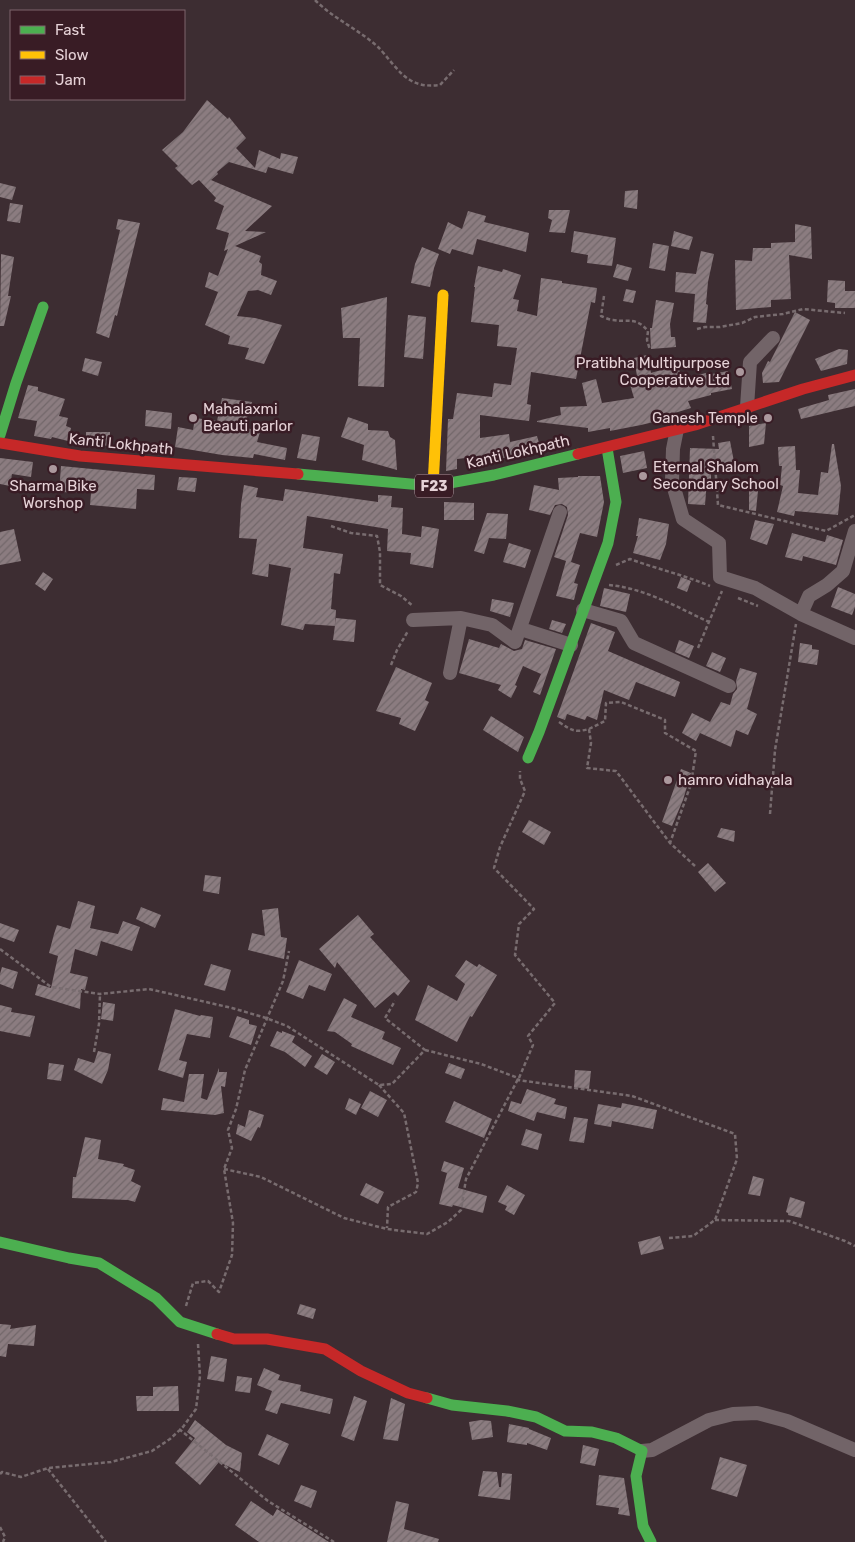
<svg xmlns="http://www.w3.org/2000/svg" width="855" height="1542" viewBox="0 0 855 1542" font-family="Rubik,sans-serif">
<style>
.building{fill:url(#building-hatch)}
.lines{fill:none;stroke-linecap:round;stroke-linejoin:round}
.path{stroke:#786c6f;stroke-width:2.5;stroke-dasharray:4 2.5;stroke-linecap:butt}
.street{stroke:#726468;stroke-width:14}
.fast{stroke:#4caf50;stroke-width:11}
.slow{stroke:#ffc107;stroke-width:11}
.jam{stroke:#c62828;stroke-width:11}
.poi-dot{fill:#ab989d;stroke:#391c25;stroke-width:2}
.labels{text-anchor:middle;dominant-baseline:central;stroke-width:5;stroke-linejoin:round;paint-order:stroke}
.shield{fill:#391c25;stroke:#b29ba2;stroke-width:1}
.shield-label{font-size:14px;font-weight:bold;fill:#e6d2d7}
.poi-label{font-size:15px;fill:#e6d2d7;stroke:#391c25;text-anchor:start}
.street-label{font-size:15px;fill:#e6d2d7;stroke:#391c25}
</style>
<defs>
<pattern id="building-hatch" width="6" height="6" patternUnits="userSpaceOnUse" patternTransform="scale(1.25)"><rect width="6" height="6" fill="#8b7c80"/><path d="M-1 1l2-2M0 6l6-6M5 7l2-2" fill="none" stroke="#72676a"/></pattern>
</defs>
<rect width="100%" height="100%" fill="#3d2d32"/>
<path class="building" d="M207,100L228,119L229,117L246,138L236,148L255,168L259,150L280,159L281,153L298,157L293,174L268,167L266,173L229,162L217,172L218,174L211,180L272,206L245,231L266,232L235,246L261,256L259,262L262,264L261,275L277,281L271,295L258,290L248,291L237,316L255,318L282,325L264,364L245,359L249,348L228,344L230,336L205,325L218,292L205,287L209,272L218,276L228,249L224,251L229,233L216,229L224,206L214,201L216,198L199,180L192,185L175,168L178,166L162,150L183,132Z
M0,183L16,187L12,200L0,197Z
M638,190L637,209L624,207L625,191Z
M10,203L23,205L20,223L7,221Z
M549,210H570L565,233L549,232L552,220L548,218Z
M468,211L486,216L484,222L529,233L526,252L477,239L473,255L452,249L450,254L438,249L448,222L462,229Z
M118,219L140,223L117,316L115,315L109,338L96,333L120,230L116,229Z
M795,224L811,227L812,259L789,255L791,299L771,300V307L736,310L735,260L752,261L753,248H771V243L795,242Z
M574,231L616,238L612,266L587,263L588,255L571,252Z
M674,231L693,237L689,250L671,246Z
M653,243L669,246L665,271L649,268Z
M422,247L439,254L434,268L430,287L411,283L415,264Z
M701,251L714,254L708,282L706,304L708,305L706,323L693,322L695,294L675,292L676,272L696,274Z
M1,254L14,257L8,296H11L4,326H0Z
M617,264L632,268L628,281L613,277Z
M478,266L502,272L503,269L521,275L513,299L519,300L517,311L537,316L541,278L562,281V283L597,288L595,303L591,302L576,379L531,372L527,404L531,405L529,421L480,415V438L509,434L510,442L537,436L541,450L520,456L495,459L496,462L485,464L483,456L457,459V469L446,471L448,419H453L457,393L492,397L494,383L511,385L517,348L497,346L499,325L471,322L475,287H474Z
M828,280L845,281V291H855V308H835V303L827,302Z
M626,289L636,291L633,303L623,301Z
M387,297L384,387L358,386L360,338H343L341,308Z
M656,300L674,303L670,324L671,337H675L676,347L651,349L650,328H652Z
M795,312L810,320L779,382L763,383L762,373L768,361L770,362Z
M408,315L426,317L423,359L404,357Z
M839,349L848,350L847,364L821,371L815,359Z
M647,355L651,373L678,365L682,379L706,373V375L728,371L732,389L711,393V395L688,401L691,408L665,416L666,419L641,425L610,431V428L588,432V428L537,422V421L561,415L560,407L587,406L582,383L596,379L602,403L634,398L628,378L637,376L634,358Z
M85,358L102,362L98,376L82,371Z
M28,385L38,387V391L65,399L59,416L68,418L66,426L71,428L68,441L52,437L51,439L34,436L37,421L18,418Z
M855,389V406L801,419L798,409L829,400L828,395Z
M222,398L252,402L244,427L260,432L257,442L287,448L285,460L254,454L253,458L222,455L175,447L178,427L193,430L195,418L217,421Z
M146,410L172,413L171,429L145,426Z
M348,417L368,424V430L388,431L390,437L395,440L397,470L362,460L364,445L341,437Z
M766,423L764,444L749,447V426Z
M86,432H110V446L86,444Z
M302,434L320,437L316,461L297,458Z
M730,441L735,467L711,472V480H707L705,505L688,504L690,448L719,449L718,443Z
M832,444H834L841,486L838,515L795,511L794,516L777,512L783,486L780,485L782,466H779L778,447L795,446L796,470H800L798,493L818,495L821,472L828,473Z
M644,451L647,468L623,473L620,456Z
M0,458L33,462L31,477L12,474L10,486L0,484Z
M61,466L155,475L154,490L137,489L136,509L90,505L91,493L59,492Z
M578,476H600L604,502L597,537L580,533L571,562L580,565L574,583L578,584L574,600L556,596L566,561L554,557L568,515L567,507L562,504L555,505L550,515L529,510L534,485L559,490L558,478L578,477Z
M179,477L197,478L195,492L177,490Z
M749,480L759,481L756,511L749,510Z
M244,485L258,488L256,497L283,501L285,489L378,502V495L392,496L391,507L403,508L402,534L421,537L422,526L439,529L433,568L410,564L411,553L387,551L388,529L307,516L303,548L343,554L340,574L334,573L331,609L336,610L335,626L305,624L303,630L281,625L291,568L269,564L268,577L252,574L257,539L239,538L241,504Z
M444,502L474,503V520H444Z
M487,513L508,514L506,539L489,538L484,554L474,551Z
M639,518L669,524L666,544L660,560L633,553L638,536H636Z
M755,520L774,524L767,545L750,539Z
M14,529L21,561L0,565V532Z
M792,533L825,542L827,535L843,540L836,565L803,556L802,561L785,557Z
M509,543L531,550L525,568L503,562Z
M43,572L53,579L45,591L35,584Z
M681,577L691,581L687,592L677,588Z
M838,587L855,594V607L852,615L831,607Z
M604,588L630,594L626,612L600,606Z
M492,599L514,603L510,617L490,611Z
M336,618L356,620L354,642L333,640Z
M552,620L566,624L562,633L549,629Z
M591,623L615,632L608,651L680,682L675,697L636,682L629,700L604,690L597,720L587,716L585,720L567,714L565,720L557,717Z
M469,639L499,648L501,644L514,651L522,649L525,640L556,649L540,695L533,692L541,674L523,666L515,685L517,686L511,698L498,690L501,685L459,673Z
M679,640L694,646L689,658L675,652Z
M800,643L812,645V649L819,650L817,665L798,662Z
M712,652L726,658L720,672L706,666Z
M396,667L432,683L425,700L429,702L415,731L399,724L401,718L376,711Z
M740,668L757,673L747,709L757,714L748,735L736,730L731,747L700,733L696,741L682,733L692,713L710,722L721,702L730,705L733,694L737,689L736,681Z
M491,716L524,737L518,752L483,730Z
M681,769L691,773L683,800L672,826L662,822Z
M529,820L551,832L544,845L522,832Z
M721,828L735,831L734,842L717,837Z
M708,863L726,883L715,892L698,872Z
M205,875L221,877L219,894L203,891Z
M78,901L95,906L90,928L118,934L123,921L140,927L132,951L101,941L97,956L75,949L70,973L88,977L85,990L81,989L80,1009L35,995L38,984L51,988L58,956L49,953L54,934L57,925L70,929Z
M141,907L161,915L155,928L136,919Z
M278,908L281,937L287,938L284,959L248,950L252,933L265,936L262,910Z
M358,915L374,934L370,937L410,981L398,996L394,992L375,1008L337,962L335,968L319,949Z
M0,923L19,930L14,942L0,937Z
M299,960L332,974L325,991L309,985L303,999L286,992Z
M466,960L477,967L479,964L497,975L472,1017L470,1016L457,1042L415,1020L428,985L457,1001L465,984L455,976Z
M211,964L231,970L225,991L204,985Z
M2,967L18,972L13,989L0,984V974Z
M344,998L357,1005L351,1017L385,1032L382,1039L401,1048L393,1065L351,1046L352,1044L335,1032L327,1031Z
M103,1002L115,1004L113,1021L101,1019Z
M0,1005L12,1008L11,1012L35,1016L30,1037L0,1031Z
M175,1009L200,1016L201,1015L213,1017L210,1038L187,1034L179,1060L187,1062L183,1078L158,1070Z
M237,1016L249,1020V1024L257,1026L251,1045L229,1037Z
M277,1031L282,1033V1031L295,1036L292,1042L312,1056L305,1067L285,1052L270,1046Z
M98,1051L111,1054L108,1070L102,1084L74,1070L78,1058L94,1063Z
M322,1054L335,1062L327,1075L314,1067Z
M49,1063L64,1065L61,1081L47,1079Z
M449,1063L465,1069L461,1079L445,1073Z
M219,1068V1072H227L225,1087L221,1086L224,1113L215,1115L161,1110L163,1098L184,1102L189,1074H204L201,1098L207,1100Z
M575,1070L591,1071L589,1089L574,1087Z
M527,1089L556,1099L554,1104L567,1107L565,1119L537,1112L534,1121L508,1111L511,1101L521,1104Z
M370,1091L387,1100L378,1117L361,1108Z
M349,1098L361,1104L356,1115L345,1109Z
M454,1101L492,1119L484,1138L445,1122Z
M622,1103L657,1110L653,1129L612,1121L611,1127L594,1124L598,1104L621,1108Z
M249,1110L264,1115L260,1128L258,1127L251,1141L236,1134L238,1124L245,1127Z
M574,1117L588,1119L584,1143L569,1141Z
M526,1129L542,1134L538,1150L521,1145Z
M85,1137L101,1140L98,1159L124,1164L123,1166L135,1170L131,1181L141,1186L135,1202L128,1200L72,1198L73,1177H76Z
M444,1161L464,1168L458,1188L487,1196L483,1213L453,1205L452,1207L439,1204L447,1173L441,1171Z
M753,1176L764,1179L760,1196L748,1194Z
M366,1183L384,1192L378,1204L360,1195Z
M507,1185L525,1195L514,1215L505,1210L507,1206L498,1202Z
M790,1197L805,1202L801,1218L788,1215V1213L786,1212Z
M660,1236L664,1249L641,1255L638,1242Z
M300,1304L316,1309L313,1319L297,1314Z
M0,1324L11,1325L10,1329L36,1325L34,1346L8,1344L6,1357L0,1356Z
M211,1356L227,1359L224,1382L207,1379Z
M264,1368L280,1375L278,1380L301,1385L300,1391L333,1399L330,1414L281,1403L277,1414L265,1410L272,1391L257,1385Z
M237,1376L252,1378L250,1393L235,1391Z
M178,1386L179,1411H137L136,1396H153V1387Z
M354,1396L367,1401L354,1441L341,1436Z
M391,1398L405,1404L398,1441L383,1439Z
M195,1420L226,1445L242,1453L240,1472L219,1462L200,1485L175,1463L195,1438L187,1432Z
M481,1420L491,1421L493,1437L472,1440L469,1422Z
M509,1424L529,1428V1429L551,1438L547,1450L527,1443V1445L507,1442Z
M267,1434L289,1444L279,1465L258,1455Z
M583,1445L599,1449L595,1466L580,1463Z
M720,1457L747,1465L737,1497L711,1489Z
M483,1471L497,1472L499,1487H501L502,1473L512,1474L510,1500L478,1496Z
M599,1475L624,1478L630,1516L618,1514L619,1508L596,1505Z
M301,1485L317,1491L311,1508L294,1501Z
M251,1501L273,1516L277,1509L329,1542H259L235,1525Z
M396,1501L409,1504L404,1529L439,1539L438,1542H387Z"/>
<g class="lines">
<path class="path" d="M315,0C334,19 358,29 378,47C387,56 399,74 410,80C420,86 429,86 440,85L454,70
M604,296L601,316C604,317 609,320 613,320C629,323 635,316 648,331L647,340L650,350
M697,329L705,327H720L742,323L755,317L783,314L803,309L845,313
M713,436L718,505L826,531L855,515
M331,526L351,533L377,536L380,552V585L401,596L413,606
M616,565L630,559C657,569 684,575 710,586
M609,585C644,588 677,607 709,622
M738,598L758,606
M698,648L722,591
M391,665L397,650L408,631
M559,722C571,730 574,733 589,729L591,743L587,768L616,771L670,843L695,866
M589,729L605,721L606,703L621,702L665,720V733L696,751L691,784L670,843
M770,814L775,750L796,624
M0,949L51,987L100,994L149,989L232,1008L266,1018L287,1026L379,1085L392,1084L425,1050L385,1018L395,1001
M425,1050L481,1064L518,1078V1080L632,1096L735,1134L737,1159L715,1220L693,1236L669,1238
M94,1052L99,1024L100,994
M519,1078L533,1045L528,1036L555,1003L515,955L519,924L534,909L494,868L500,847L525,791L520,779V771
M379,1085L404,1113L418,1183L416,1192L388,1207L387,1228
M224,1169L261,1177L344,1218L387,1229L427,1234L448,1222L461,1210L466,1179L518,1079
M715,1220L789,1221L845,1241L855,1246
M186,1306L193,1283L208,1281L219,1292L232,1255L233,1223L224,1169L232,1148L228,1130L236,1109L245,1070L283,981L289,951
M179,1429L268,1501L334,1542
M48,1469L106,1542
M0,1474L2,1472L21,1477L48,1468L111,1462L152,1451L170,1439L183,1427L196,1409L200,1376L198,1344
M0,1527L5,1537L3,1542"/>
<path class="street" d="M747,407L750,362L773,338
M677,429L673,449L672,481L683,519L719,543L720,577L755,588L801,614L855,638
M583,610L621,621L634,643L729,686
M801,614L809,596L827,585L843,571L855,531
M413,620L461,618L492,625L515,642L560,512
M521,629L571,645
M450,673L461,618
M642,1451L652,1450L709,1420L733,1414L757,1413L787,1421L855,1450"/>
<path class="fast" d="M0,435L16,383L43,307
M298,474L433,486L494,475L578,454
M528,758L539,732L608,543L616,502L607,448
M0,1242L69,1258L99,1263L156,1298L180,1322L217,1334
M427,1398L452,1405L507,1411L536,1417L565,1431L592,1432L616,1438L642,1451L636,1476L643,1526L651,1542"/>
<path class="slow" d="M433,486L443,295"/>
<path class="jam" d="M0,443L80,456L298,474
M578,454L695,425L803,389L855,375
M217,1334L234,1339H267L325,1349L361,1371L408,1393L427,1398"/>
</g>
<g class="poi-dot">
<circle cx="740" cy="372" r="5"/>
<circle cx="193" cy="418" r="5"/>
<circle cx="768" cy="418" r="5"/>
<circle cx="53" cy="469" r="5"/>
<circle cx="643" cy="476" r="5"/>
<circle cx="668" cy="780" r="5"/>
</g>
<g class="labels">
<rect class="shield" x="415" y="474.5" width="38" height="23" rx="4"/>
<g class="shield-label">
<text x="434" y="486">F23</text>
</g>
<g class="poi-label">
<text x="730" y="363" text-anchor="end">Pratibha Multipurpose<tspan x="730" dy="17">Cooperative Ltd</tspan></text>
<text x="203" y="409">Mahalaxmi<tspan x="203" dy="17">Beauti parlor</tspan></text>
<text x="758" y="418" text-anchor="end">Ganesh Temple</text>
<text x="653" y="467">Eternal Shalom<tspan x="653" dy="17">Secondary School</tspan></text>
<text x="53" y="486" text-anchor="middle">Sharma Bike<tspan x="53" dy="17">Worshop</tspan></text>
<text x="678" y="780">hamro vidhayala</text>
</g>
<g class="street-label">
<text transform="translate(121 444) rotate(6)">Kanti Lokhpath</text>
<text transform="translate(518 452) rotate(-13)">Kanti Lokhpath</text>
</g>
</g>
<rect x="10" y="10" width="175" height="90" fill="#391c25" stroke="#7e656c"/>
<rect x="20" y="26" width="25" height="8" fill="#4caf50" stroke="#7e656c"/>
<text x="55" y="35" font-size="15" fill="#e6d2d7">Fast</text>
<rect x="20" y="51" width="25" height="8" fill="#ffc107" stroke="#7e656c"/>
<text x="55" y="60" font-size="15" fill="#e6d2d7">Slow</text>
<rect x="20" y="76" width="25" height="8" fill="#c62828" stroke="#7e656c"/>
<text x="55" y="85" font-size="15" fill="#e6d2d7">Jam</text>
</svg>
